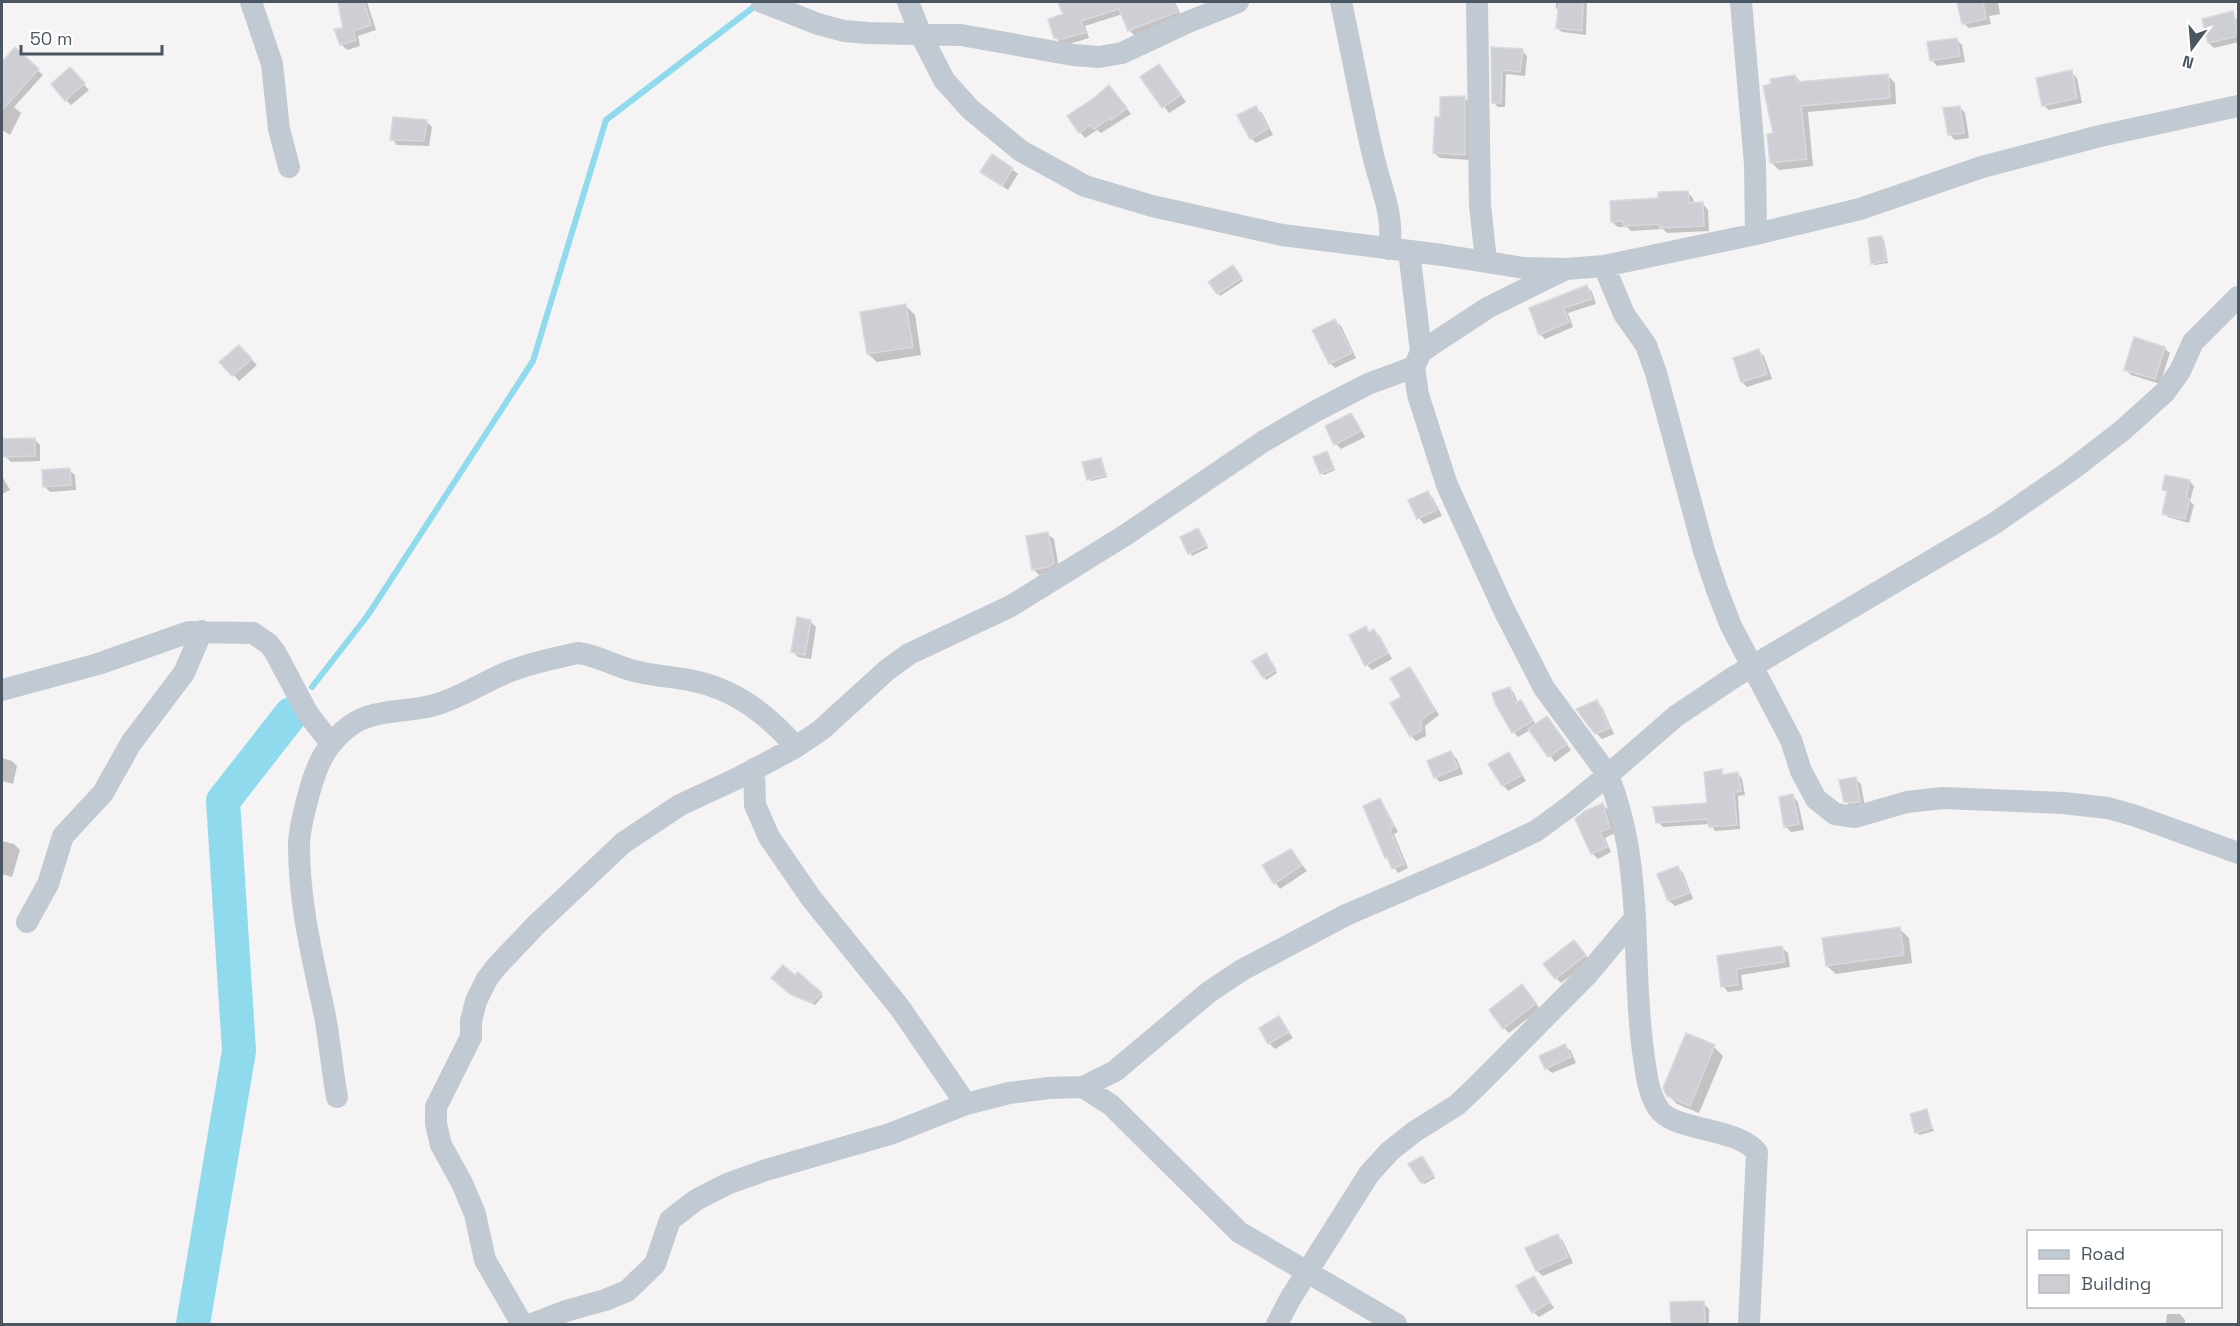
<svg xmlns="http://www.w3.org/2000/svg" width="2240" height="1326" viewBox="0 0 2240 1326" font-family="'Space Grotesk',sans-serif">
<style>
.shadow{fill:#0003}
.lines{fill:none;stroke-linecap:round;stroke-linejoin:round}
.stream{stroke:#90daee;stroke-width:6}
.river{stroke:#90daee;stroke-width:34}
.building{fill:#cdcfd5;stroke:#d7d9de;stroke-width:1.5}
.minor{stroke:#c1cad2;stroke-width:22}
</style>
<rect width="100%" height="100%" fill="#f5f3f3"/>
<path class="shadow" d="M339,2H367L376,30L358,36L360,46L347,50L341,44L344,29Z
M1060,2H1175L1182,18L1135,36L1129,30L1123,14L1085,26L1089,38L1069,44L1061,43L1055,37L1065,15Z
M1556,2H1587L1586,35L1562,32L1557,28L1559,12L1556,8Z
M1959,2H1998L2000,14L1989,16L1991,24L1969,28L1963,23Z
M2232,13L2238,22V42L2214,48L2209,43Z
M1956,39L1962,45L1965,62L1937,66L1932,60Z
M1493,48L1522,51L1527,56L1525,76L1506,74L1505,107H1498L1493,102Z
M15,50L43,75L14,107L21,113L10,135L2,130V64Z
M70,69L89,90L71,105L66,100Z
M1164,71L1186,102L1169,113L1142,77Z
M2071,72L2077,78L2082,103L2049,110L2043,105Z
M1795,76L1802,83L1888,76L1895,83L1896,104L1808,112L1813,166L1779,170L1772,163L1774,135Z
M1114,92L1131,114L1101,133L1097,130L1085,138L1080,132Z
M1464,98L1470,103V160L1440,158L1434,153L1442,119Z
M1960,107L1965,113L1969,138L1955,140L1949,134Z
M1256,108L1262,113L1273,135L1256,143L1251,138Z
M426,121L432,127L429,146L397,145L392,139Z
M1012,169L1018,174L1008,190L982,172Z
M1688,193L1693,198L1694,204H1703L1708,210L1709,231L1667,233L1663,229L1631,231L1627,227H1618L1612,222L1660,200Z
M1882,237L1884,240L1888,263L1875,265L1873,263Z
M1236,270L1243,281L1220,296L1211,283Z
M1587,287L1592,292L1596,304L1568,313L1573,327L1545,339L1540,334L1531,309Z
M906,306L915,315L921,355L877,362L868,354Z
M1335,321L1341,326L1356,358L1335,368L1330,363Z
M239,347L257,365L239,381L222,362Z
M2164,348L2170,353L2160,384L2131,375L2126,370Z
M1759,351L1764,356L1772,379L1747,387L1742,382Z
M1351,415L1356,420L1365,437L1341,449L1336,444Z
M34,439L40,445V461L11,462L5,456Z
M1327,453L1335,470L1324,475L1321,473Z
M1101,459L1107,477L1091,481L1088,479Z
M69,470L75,475L76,490L50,492L45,487Z
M2,476L10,490L2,494Z
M2190,482L2194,486L2190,501L2194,505L2189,523L2168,517L2163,513L2168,494L2163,489Z
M1428,493L1433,498L1442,516L1424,524L1419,518L1410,501Z
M1198,530L1208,548L1192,556L1182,538Z
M1048,534L1054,539L1059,569L1039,575L1033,569Z
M810,621L816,627L811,659L798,657L793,652Z
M1366,628L1370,633L1374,631L1380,636L1392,659L1372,670L1367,665Z
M1268,657L1277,673L1266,680L1254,662Z
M1410,669L1415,674L1439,715L1425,726L1426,736L1416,741L1411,736L1403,698Z
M1510,689L1514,693L1518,704L1521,702L1525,706L1536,725L1547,718L1571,750L1555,762L1530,730L1518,737L1514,732L1497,703Z
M1597,702L1602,707L1614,734L1602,739L1596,733Z
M1451,753L1457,759L1463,774L1440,782L1435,777Z
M1508,754L1514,760L1526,781L1508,791L1503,785Z
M2,758L12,761L17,766L13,784L2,781Z
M1721,771L1726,776L1738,774L1742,779L1745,795L1738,796L1740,829L1715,831L1710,824L1663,827L1658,822L1708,805Z
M1856,779L1861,784L1865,807H1851L1845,801Z
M1793,796L1798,802L1804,830L1791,832L1786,827Z
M1380,800L1384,805L1398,832L1394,834L1408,868L1398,873L1387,857Z
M1603,805L1609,810L1615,833L1605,838L1611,852L1598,859L1592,853Z
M2,841L14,844L20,850L12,877L2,874Z
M1291,850L1307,871L1280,889L1264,866Z
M1678,867L1683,873L1693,899L1675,906L1669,901Z
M1900,929L1909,938L1912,963L1836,974L1827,966Z
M1579,947L1590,961L1561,983L1556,978Z
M1782,948L1788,953L1790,967L1741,975L1743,990L1728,992L1723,986L1718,957Z
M798,974L823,996L815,1005L794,996L773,978L795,977Z
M1527,992L1540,1009L1509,1033L1504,1028Z
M1279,1018L1293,1038L1275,1049L1269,1043Z
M1687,1035L1714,1047L1723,1056L1699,1113L1677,1104L1668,1095Z
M1565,1046L1571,1051L1576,1063L1552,1073L1546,1068Z
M1926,1111L1934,1131L1919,1135L1917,1132Z
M1424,1160L1435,1178L1424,1184L1422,1182Z
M1558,1236L1563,1241L1573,1263L1543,1276L1537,1271L1527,1249Z
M1534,1278L1554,1308L1539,1317L1533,1312Z
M1703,1303L1709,1309V1324H1672L1671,1304Z
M2167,1314H2180L2185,1320V1324H2166Z"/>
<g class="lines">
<path class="stream" d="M312,687L368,615L533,361L606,120L759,3"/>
<path class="river" d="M193,1324L239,1051L223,801L291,714"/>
</g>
<path class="building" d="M338,2H364L371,25L353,31L356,40L340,45L334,29L343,28Z
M1058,2H1173L1177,12L1128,31L1119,9L1081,21L1085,33L1062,39L1054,38L1048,19L1063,14Z
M1559,2H1583L1582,31L1556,28Z
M1957,2H1983L1986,19L1962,24Z
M2233,11L2238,36L2208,43L2202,19Z
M1957,38L1960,56L1930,61L1927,42Z
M15,47L39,69L2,110V62Z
M1491,47L1523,49L1520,72L1502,70L1501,103H1492Z
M1159,64L1181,95L1162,108L1140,77Z
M70,67L85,83L65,101L51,84Z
M2072,70L2077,98L2042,106L2036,78Z
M1888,74L1890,98L1801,106L1807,159L1770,163L1767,134L1773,133L1763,86L1771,84L1770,79L1795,75L1797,82Z
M1109,85L1127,108L1111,120L1110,118L1094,129L1091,125L1079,133L1067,116L1094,98Z
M1465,96V155L1433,153L1435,117H1440V97Z
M1256,106L1268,129L1250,139L1237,115Z
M1960,106L1964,133L1948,135L1943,108Z
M393,117L427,120L424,141L390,140Z
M992,154L1013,168L1002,186L980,172Z
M1688,191L1689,203L1703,202L1704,226L1660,228L1659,224L1624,226L1623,221L1611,222L1610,201L1658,198V192Z
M1882,236L1886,261L1871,264L1868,238Z
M1233,265L1242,278L1217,294L1208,282Z
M1587,285L1592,299L1564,308L1569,322L1539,335L1529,308Z
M906,304L913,347L867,354L860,312Z
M1335,319L1352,353L1329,364L1312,330Z
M2134,337L2165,347L2155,379L2124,370Z
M239,345L252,359L232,376L219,362Z
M1759,349L1767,374L1741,382L1733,358Z
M1351,413L1361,431L1334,445L1325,426Z
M35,438V456L2,457V439Z
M1327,451L1334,468L1320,474L1313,457Z
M1101,458L1106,475L1087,480L1082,462Z
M70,468L71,485L43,487L42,470Z
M2165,475L2190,480L2186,498L2190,499L2185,519L2162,514L2167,491L2162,490Z
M1428,491L1437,510L1417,519L1408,500Z
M1198,528L1207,545L1188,554L1180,537Z
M1048,532L1054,563L1048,567L1032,570L1026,536Z
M797,617L811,620L805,655L791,652Z
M1366,626L1369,632L1374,629L1388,653L1365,666L1349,635Z
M1266,653L1276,670L1263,678L1252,661Z
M1410,667L1435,710L1420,721L1422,730L1410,737L1390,703L1401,697L1390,678Z
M1510,687L1515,703L1521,700L1533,721L1512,733L1495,703L1492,693Z
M1597,700L1610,728L1595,734L1576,709Z
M1547,716L1567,744L1548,757L1528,729Z
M1451,751L1458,768L1434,778L1427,761Z
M1509,752L1522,775L1502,786L1488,764Z
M1722,769V775L1738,772L1741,791L1734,792L1737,825L1709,827L1708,819L1656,823L1653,807L1707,803L1704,772Z
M1856,777L1860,802L1854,803L1844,802L1839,780Z
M1793,794L1799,824L1784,827L1779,797Z
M1380,798L1394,827L1390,829L1404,864L1392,869L1387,857L1385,858L1363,806Z
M1603,803L1610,828L1600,832L1607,847L1591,854L1575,819L1585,811Z
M1291,849L1302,865L1274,884L1262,865Z
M1678,866L1689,893L1668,901L1657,874Z
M1900,927L1904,955L1826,966L1822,938Z
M1574,940L1586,955L1555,979L1543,964Z
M1782,946L1785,962L1736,969L1738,985L1721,987L1717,956Z
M783,965L795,975L798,972L822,993L812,1003L790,994L771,978Z
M1522,984L1536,1003L1503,1029L1489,1010Z
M1279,1016L1289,1032L1268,1044L1259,1028Z
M1686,1033L1715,1045L1690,1106L1667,1096L1663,1088Z
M1565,1044L1571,1057L1545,1069L1539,1056Z
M1927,1109L1932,1128L1915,1133L1910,1114Z
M1422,1156L1434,1175L1421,1183L1408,1164Z
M1558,1234L1568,1257L1536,1271L1525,1248Z
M1534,1276L1550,1302L1532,1313L1516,1286Z
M1704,1301L1705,1324H1671L1670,1302Z"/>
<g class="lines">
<path class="minor" d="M251,2L272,64L279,129L289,167
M762,2L818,24L844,31L868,33L961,35L1073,55L1099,57L1122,53L1188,22L1238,2
M908,2L921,35L944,80L970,109L1021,151L1085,186L1152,206L1282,235L1442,255L1524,268L1566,269L1604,266L1756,234L1860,209L1982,167L2100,136L2238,106
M1341,2C1352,53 1361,104 1373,155C1380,186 1395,216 1389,249
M1477,2L1480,205L1486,261
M1741,2L1755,164L1756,234
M1409,251L1421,352
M1604,266L1624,314L1646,345L1656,373L1704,551L1717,590L1731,626L1791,740L1801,771L1816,799L1835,814L1855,817L1907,802L1943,798L2063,803L2108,808L2136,816L2238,853
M2,690L98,664L189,632L253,633L269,644L275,652L308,714L330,742
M754,769L755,805L769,837L811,898L900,1008L966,1104
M27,922L48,884L63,836L103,793L131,743L184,673L202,631
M1083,1087L1111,1105L1239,1232L1396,1324
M337,1097C332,1070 330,1043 325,1016C313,960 299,904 299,846C299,828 305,810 309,793C317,764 326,743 351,725C375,708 411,713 438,704C463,696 484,682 508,672C530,663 555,658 578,653C600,656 618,668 639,672C656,676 673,677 689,680C734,688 767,714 796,747
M522,1324L485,1260L475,1214L462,1183L441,1145L436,1124V1107L471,1037V1021L476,1001L487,979L497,966L536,925L623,843L680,805L738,778L796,747L821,730L887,670L909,654L1011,606L1127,534L1264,441L1314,412L1368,384L1414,367
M532,1324L566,1311L605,1300L627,1291L655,1264L670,1220L696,1200L727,1184L766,1170L890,1134L966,1104L1009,1093L1049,1088L1083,1087L1115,1071L1209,992L1242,970L1346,915L1483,856L1536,831L1570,806L1608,775L1544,688L1504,610L1447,485L1418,395L1414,367L1421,352L1437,341L1489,307L1566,269
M1277,1324L1290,1299L1369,1174L1390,1151L1414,1132L1457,1105L1477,1086L1587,975L1635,918
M1749,1324L1757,1152C1735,1126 1673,1132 1658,1108C1647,1091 1646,1070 1643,1051C1637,1007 1637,963 1635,918C1632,867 1627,823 1608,775L1676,716L1734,677L1995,523L2070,471L2123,430L2165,392L2180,371L2193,342L2238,297"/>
</g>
<rect width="2240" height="1326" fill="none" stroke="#4a5661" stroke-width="6"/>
<rect x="2027" y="1230" width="195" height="78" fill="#ffffff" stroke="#b7bbc0" stroke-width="1.5"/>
<rect x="2039" y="1250" width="30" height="9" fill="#c1cad2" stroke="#b7bbc0" stroke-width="1.5"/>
<text x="2081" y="1260" font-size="18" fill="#4a5661">Road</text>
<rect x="2039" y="1275" width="30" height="18" fill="#cdcfd5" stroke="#b7bbc0" stroke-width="1.5"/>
<text x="2081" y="1290" font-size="18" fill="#4a5661">Building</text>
<g transform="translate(2192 48) rotate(196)" stroke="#ffffff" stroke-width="4.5" paint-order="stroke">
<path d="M0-4.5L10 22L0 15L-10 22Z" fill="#4a5661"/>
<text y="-9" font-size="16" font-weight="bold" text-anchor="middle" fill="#4a5661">N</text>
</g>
<path d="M21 45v9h141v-9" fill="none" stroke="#4a5661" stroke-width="3"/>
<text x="30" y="45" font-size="18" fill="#4a5661" stroke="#ffffff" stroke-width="4.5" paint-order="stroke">50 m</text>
</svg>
